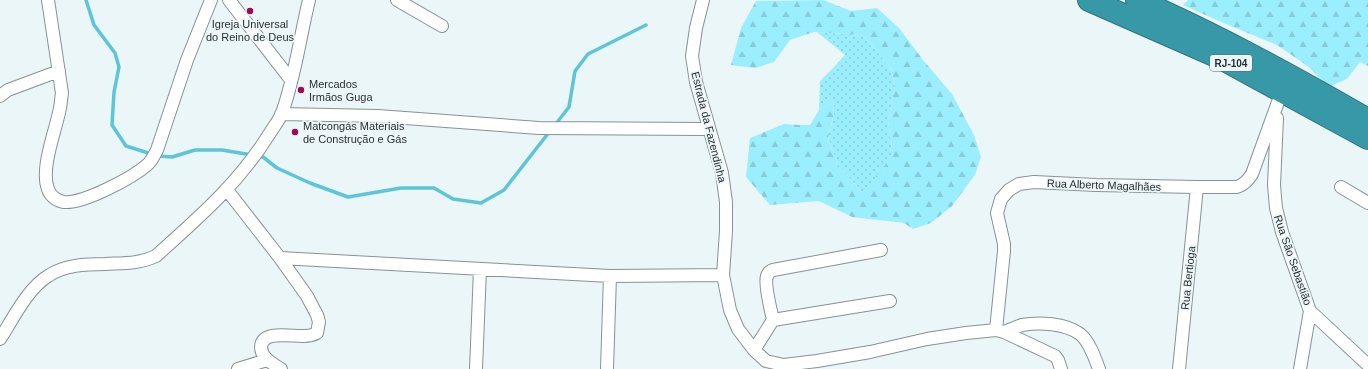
<svg xmlns="http://www.w3.org/2000/svg" width="1368" height="369" viewBox="0 0 1368 369" font-family="Helvetica,sans-serif">
<style>
.grass{fill:url(#grass-dots)}
.forest{fill:url(#forest-firs)}
.lines{fill:none;stroke-linecap:round;stroke-linejoin:round}
.stream{stroke:#5cc5d7;stroke-width:3.5}
.street-casing{stroke:#889294;stroke-width:14}
.highway-casing{stroke:#33737e;stroke-width:24}
.street{stroke:#fff;stroke-width:12}
.highway{stroke:#3798a8;stroke-width:22}
.poi-dot{fill:#9f0a52;stroke:#ebf6f8;stroke-width:1.5}
.labels{text-anchor:middle;dominant-baseline:central;stroke-width:3.5;stroke-linejoin:round;paint-order:stroke}
.shield{fill:#ebf6f8;stroke:#656b6c;stroke-width:1}
.shield-label{font-size:10px;font-weight:bold;fill:#2b2f30}
.poi-label{font-size:11px;fill:#2b2f30;stroke:#ebf6f8;text-anchor:start}
.street-label{font-size:11px;fill:#2b2f30;stroke:#ebf6f8}
</style>
<defs>
<pattern id="grass-dots" width="8" height="8" patternUnits="userSpaceOnUse"><rect width="8" height="8" fill="#9beefd"/><path d="M2 2h.1M6 6h.1" fill="none" stroke="#86ccd9" stroke-width="1.8" stroke-linecap="round"/></pattern>
<pattern id="forest-firs" width="22" height="20" patternUnits="userSpaceOnUse"><rect width="22" height="20" fill="#9beefd"/><path d="M5 1l3.5 6h-7zM16 11l3.5 6h-7z" fill="#86ccd9"/></pattern>
</defs>
<rect width="100%" height="100%" fill="#ebf6f8"/>
<path class="grass" d="M817,32L863,35L890,67L895,85L888,120L893,155L864,194L838,165L828,138L834,114L833,98L819,110L820,81L834,67L845,55Z"/>
<path class="forest" d="M823,0L851,11L877,8L900,29L923,60L952,94L974,135L981,157L975,175L952,206L931,223L913,229L904,223L852,217L819,201L770,205L746,177L750,138L784,124L800,125H810L819,110L833,97L834,114L828,138L838,165L863,193L893,155L888,120L895,85L890,67L863,35L814,32L790,40L774,62L755,68L731,65L741,28L756,1Z
M1188,0H1368V66L1360,62L1347,79L1328,87L1309,67L1277,45L1219,21L1183,5Z"/>
<g class="lines">
<path class="stream" d="M86,0L94,25L115,53L119,67L114,92L112,125L126,146L158,156L172,157L195,150H222L252,155
M555,125L569,107L575,71L588,54L646,25
M258,156L263,157L277,168L310,183L348,197L401,188H434L453,199L481,203L504,190L550,131"/>
<defs>
<path id="street" d="M48,0L62,93C61,98 61,103 60,108C56,130 40,168 48,189C50,196 57,201 64,202C83,204 132,178 147,165C152,161 154,155 157,150L187,60L211,0
M229,0L291,80
M397,0L442,26
M703,0L696,28L692,56L696,82L722,173L726,202V231L723,275L730,310L738,329L754,350L766,361L784,365L817,361L870,352L927,339L966,333L996,330L1004,332L1055,356L1058,360L1061,369
M0,96L8,90L59,71
M281,114L378,116L539,128L708,129
M1277,118L1274,185L1276,208L1282,232L1310,311L1368,365
M1341,187L1368,203
M227,190L280,258L307,296L317,315L319,322L317,333C313,335 309,336 305,336C293,337 262,329 261,347C261,358 273,364 281,369
M881,250L773,270C770,271 768,273 767,276C764,284 771,311 773,320L890,301
M280,258L610,276L723,275
M996,330L1004,251V244L997,213L1001,199L1009,190L1019,184L1034,182L1096,185L1197,187H1237C1245,184 1248,180 1252,174L1282,91
M1004,332C1010,330 1016,327 1022,325C1039,322 1065,323 1080,334C1089,341 1095,358 1099,369
M0,339C13,319 27,289 48,276C64,265 86,264 105,264C123,263 139,264 156,256C198,218 237,185 268,136C272,129 279,121 282,113C295,77 300,37 309,0
M754,350L773,320
M238,369L267,360
M476,369L480,269
M607,369L610,276
M1179,369L1197,187
M1300,369L1310,311"/>
<path id="highway" d="M1089,0L1221,58L1368,138
M1137,0C1217,35 1293,77 1368,120"/>
</defs>
<use href="#street" class="street-casing"/>
<use href="#highway" class="highway-casing"/>
<use href="#street" class="street"/>
<use href="#highway" class="highway"/>
</g>
<g class="poi-dot">
<circle cx="250" cy="11" r="4"/>
<circle cx="301" cy="90" r="4"/>
<circle cx="295" cy="132" r="4"/>
</g>
<g class="labels">
<rect class="shield" x="1210" y="55" width="42" height="16" rx="3"/>
<g class="shield-label">
<text x="1231" y="63">RJ-104</text>
</g>
<g class="poi-label">
<text x="250" y="24" text-anchor="middle">Igreja Universal<tspan x="250" dy="13">do Reino de Deus</tspan></text>
<text x="309" y="84">Mercados<tspan x="309" dy="13">Irmãos Guga</tspan></text>
<text x="303" y="126">Matcongás Materiais<tspan x="303" dy="13">de Construção e Gás</tspan></text>
</g>
<g class="street-label">
<text transform="translate(709 127) rotate(76)">Estrada da Fazendinha</text>
<text transform="translate(1104 185) rotate(2)">Rua Alberto Magalhães</text>
<text transform="translate(1293 260) rotate(71)">Rua São Sebastião</text>
<text transform="translate(1188 278) rotate(-84)">Rua Bertioga</text>
</g>
</g>
</svg>
